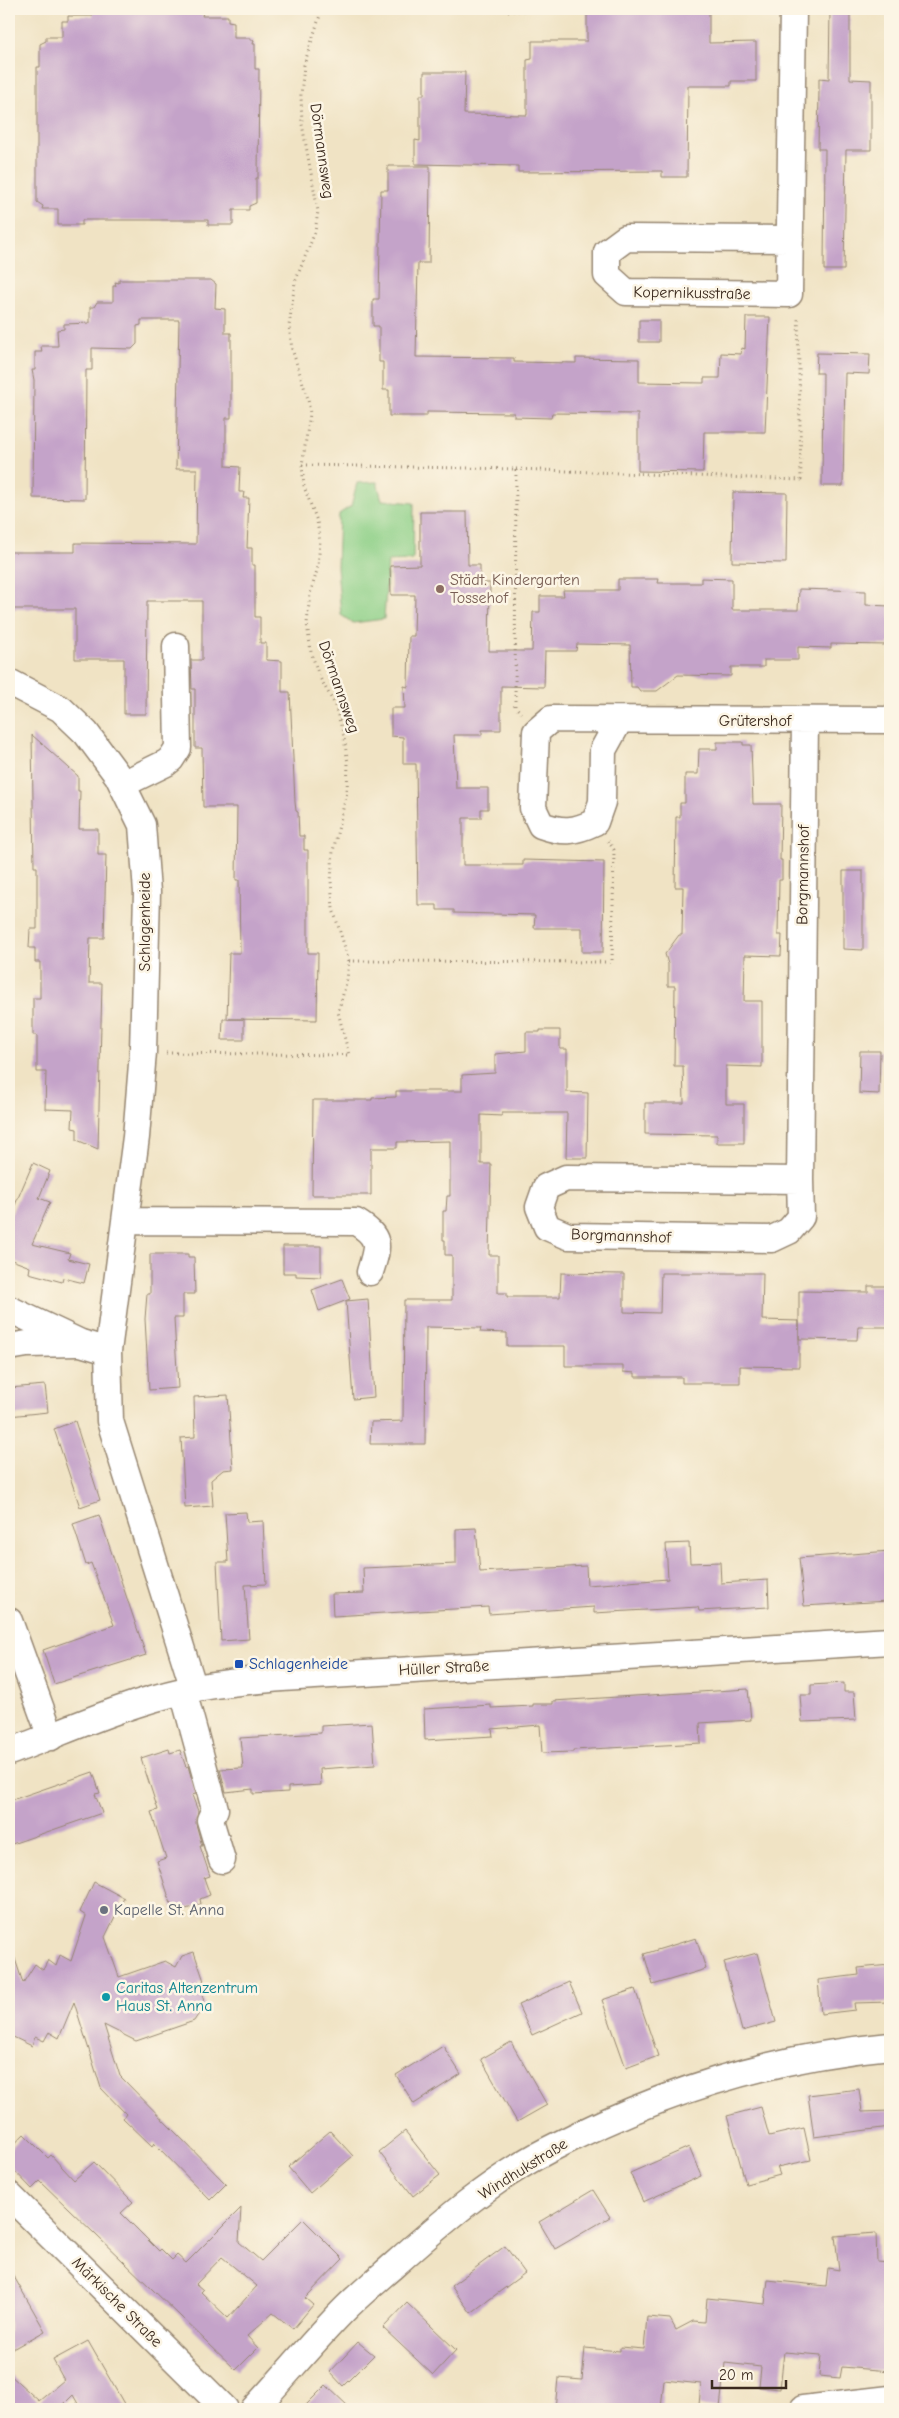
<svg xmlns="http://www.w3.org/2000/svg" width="899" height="2418" viewBox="0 0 899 2418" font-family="'Comic Neue',sans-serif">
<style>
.green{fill:#8ed088;stroke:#647d53}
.building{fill:#c4a3c9;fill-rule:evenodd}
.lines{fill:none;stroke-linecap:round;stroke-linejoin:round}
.minor-casing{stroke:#968671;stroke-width:29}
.path{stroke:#968671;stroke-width:3;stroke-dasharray:1 4;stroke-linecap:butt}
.minor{stroke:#fff;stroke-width:26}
.education-dot{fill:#8d6e63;stroke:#fcf5e5;stroke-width:2}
.transit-dot{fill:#1a4fb4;stroke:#fcf5e5;stroke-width:2}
.worship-dot{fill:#6b7280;stroke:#fcf5e5;stroke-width:2}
.culture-dot{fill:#0f9aa8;stroke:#fcf5e5;stroke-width:2}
.labels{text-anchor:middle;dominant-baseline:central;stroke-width:5;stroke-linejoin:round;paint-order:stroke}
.street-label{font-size:16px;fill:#3b2a1e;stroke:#fcf5e5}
.education-label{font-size:16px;fill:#785e54;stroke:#fcf5e5;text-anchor:start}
.transit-label{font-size:16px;fill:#164399;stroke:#fcf5e5;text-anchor:start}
.worship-label{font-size:16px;fill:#5b616d;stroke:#fcf5e5;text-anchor:start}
.culture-label{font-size:16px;fill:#0d838f;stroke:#fcf5e5;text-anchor:start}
</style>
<rect width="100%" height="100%" fill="#fcf5e5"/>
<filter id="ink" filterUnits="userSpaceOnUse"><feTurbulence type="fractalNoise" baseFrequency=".02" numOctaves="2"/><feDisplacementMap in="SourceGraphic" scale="10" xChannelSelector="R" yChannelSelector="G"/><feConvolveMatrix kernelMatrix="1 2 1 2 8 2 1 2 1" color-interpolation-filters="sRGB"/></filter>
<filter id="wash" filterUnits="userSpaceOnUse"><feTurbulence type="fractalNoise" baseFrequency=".0096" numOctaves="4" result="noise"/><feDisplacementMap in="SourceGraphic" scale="20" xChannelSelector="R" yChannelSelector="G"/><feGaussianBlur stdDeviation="1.12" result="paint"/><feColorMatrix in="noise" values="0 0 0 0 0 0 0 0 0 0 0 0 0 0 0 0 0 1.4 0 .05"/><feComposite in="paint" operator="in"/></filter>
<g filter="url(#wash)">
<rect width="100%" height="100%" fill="#f0e3c4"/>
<path class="green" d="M377,482L382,500L414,503L413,560L388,561L384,619L353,623L341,615L337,567L339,514L351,506L357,483Z"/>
<g id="blocks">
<path class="building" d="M587,9H704V12H709V43L756,42V81H731V86H688L687,177H662V171L518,172V166L415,164V140L420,141V95H424V72H465L464,114L527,115V60L532,59V41H587Z
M830,9H850V79L871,80V150H846L844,270H824L825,149H818L819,89V78L829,79Z
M93,12H203L202,16H228V21L234,22V38H250V40H254L253,44H255V69H259L258,178H256V203L249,206V210H233V225H208V220H82V225H58V209H42L43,206L37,202V67H40V44L46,41V37H62V21H68V16H93Z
M388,166H430L429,263H418L416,357L514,358V362L576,363V358L639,359V382L704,383V378H720L721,353L741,354L742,348L745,349L746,317H770L765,432H704L703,472L638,471V414L552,413L551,418L514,417V413L427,412V416H389V390H383V362H379V326H373V299H379L381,190H388Z
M119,280H211L216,284L215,308L225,309V333H231V418H226V466L240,467L239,492H244L243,498H249L247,548H252V565H255V617H260V643H266V660L282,661V692H290L295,802L296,811L298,812L299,836H304V850H308V953H318L317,1020L227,1019L229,953H240L239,880H236L237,807H203L202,748H195V689H192L191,660H202V601H147L146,714H124V659H75V609H9V552H75V543L196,544L197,469H176L179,320H141V325L137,326V344L132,349L92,348V370H86L85,499L33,498L34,380L32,370H35V352H42L41,346H58L57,330L64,329V324L90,323V307H94L97,302H113V286H116L115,282L119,283Z
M639,320H659V342H639Z
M817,353L870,354L869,374L845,373L843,486H822L823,373H816Z
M733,492L787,493L786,563L732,562Z
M420,512H467L468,565H480V583H490L489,651H532L533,612H540V596H564L563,590H618V579H659L658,583H701V578L732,579V610H798L799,589L866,591V605L890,606V642L888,645L831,644V648L798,647V660H764V667H731V676L678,675L657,691H640L637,687H631L630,645L577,644L576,651H545L544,687L501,686V730H482V735H454L456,788H488V809H481V818H463V865H523V860L604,862L603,952H582V928H534L535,915L454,913V910H437V905H418L416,764H403V737L391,736V708H405L404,686L408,687L409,636H414L415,595H391L390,566L420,565Z
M32,735L78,776V791H80L79,829H98V855H106L104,938H90L89,983H102L98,1149L77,1140V1129L72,1128L73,1110L45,1109L46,1072H37V1035H33V998H40V962H35V948H29L30,929H37V867H34Z
M717,742H743V745H751L753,804H781L780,860H782V880H779L778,935H782L781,956L745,955L744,1001H762V1067L726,1066V1104H744V1143H717V1135L645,1134V1103H684L683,1066H674L675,986H668V964L665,954L679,935H682L683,887H675L676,817H680V803H685V774H698L699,749H717Z
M843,871H863V950L843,949Z
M223,1019H244V1040H222Z
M540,1030H560V1049H567V1092L588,1093L587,1158H566L567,1113H502V1116L481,1115V1164H491L489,1255H498V1293H507V1297H560L561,1273L624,1274V1312L660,1313L661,1273H763L762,1320L799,1321V1367L740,1366V1383H682V1377H635V1373L623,1372V1366H565V1346H507V1333L480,1332L481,1328L426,1327L425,1444H370L371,1422L403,1421L404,1300H452V1255H445V1240H443V1211H446L447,1196H450V1141L397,1142V1148H371V1195H312L313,1100H372V1098L396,1097V1091H462V1075L495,1073V1054L526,1051V1032H540Z
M860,1051H880L879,1094L859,1093Z
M33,1163L50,1171L39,1198L50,1202L32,1244L70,1253L68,1259L89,1264L84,1283L63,1278L62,1282L29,1273L30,1267L9,1259V1219Z
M283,1246H321V1277L296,1276V1273H283Z
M150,1254H188V1257H194L195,1294H183V1318H174L178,1388L149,1390L145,1319L147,1294H150Z
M342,1279L350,1299L319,1311L312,1290Z
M868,1286H890V1327H858L857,1340L799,1339V1291L868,1292Z
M368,1299L374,1397L353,1399L346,1301Z
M45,1385L48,1412L9,1416V1388Z
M228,1395L233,1469L223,1470L211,1480L213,1506L185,1508L181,1438L195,1437L194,1397Z
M75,1421L100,1500L80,1507L54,1429Z
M246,1512L247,1522L263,1521L266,1584L245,1585L249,1639L221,1641L217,1562H228L225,1513Z
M99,1515L146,1655L54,1684L43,1650L114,1625L91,1563L86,1565L73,1524Z
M476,1528L480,1572L586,1566L587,1585L668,1579L666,1544L689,1543L690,1563L720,1562L721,1583L768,1580L769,1607L699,1611L698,1607L594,1613V1607L489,1614L488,1607L333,1616L332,1594L364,1593L363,1568L456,1564V1529Z
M890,1551V1583L886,1584L887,1601L804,1606L799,1558Z
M844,1683V1692H854L856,1720L802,1722L800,1695H811V1685Z
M748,1689L751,1720L700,1723L701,1743L573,1750V1752L542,1753L540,1725L492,1729L493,1736L425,1740L424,1709L491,1705V1708L533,1706V1704H553V1701Z
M372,1723L375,1765L320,1769L321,1785L288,1787V1792L253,1794V1789L226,1792L220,1769L243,1768L240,1738L321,1733V1726Z
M169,1749L170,1753L180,1750L186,1767L188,1766L196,1794L192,1795L198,1811L196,1824L202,1846H200L210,1876L204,1878L210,1895L200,1899L201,1904L174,1913L157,1861L166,1858L151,1812L158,1810L141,1758Z
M93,1772L100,1793L95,1794L102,1813L9,1845V1801Z
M94,1882L124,1898L105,1937L119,1977L165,1961L176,1967L182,1956L194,1952L204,1981L198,1983L207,2010L200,2012L194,2021L136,2041L104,2025L120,2076L226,2184L210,2200L154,2143L152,2146L123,2118L126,2114L101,2088L74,2002L59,2038L49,2032L44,2041L35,2037L32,2046L9,2035V1954L13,1953L23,1983L35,1964L43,1970L48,1960L56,1966L60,1955L71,1961L86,1916L80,1912Z
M696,1938L706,1969L653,1985L644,1954Z
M757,1953L776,2022L742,2031L724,1962Z
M890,1965V2002L854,2003L855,2010L821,2014L818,1980L859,1975L858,1968Z
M569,1982L582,2012L532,2035L518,2005Z
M635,1989L658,2056L626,2068L602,2000Z
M511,2042L547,2105L517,2122L481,2059Z
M443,2046L461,2074L414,2104L396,2075Z
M859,2089L862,2112L890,2111V2127L814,2137L808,2095Z
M761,2107L769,2136L804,2128L811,2160L777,2167L780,2175L746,2184L727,2116Z
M330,2131L353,2156L310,2193L288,2167Z
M405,2131L440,2175L413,2196L379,2152Z
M24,2134L48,2158L51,2155L74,2180L94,2162L133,2202L121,2213L159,2251L161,2249L172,2260L177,2255L186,2263L241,2208L239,2242L261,2261L303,2219L343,2259L305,2298L313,2305L293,2329L273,2313L247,2336L258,2348L236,2370L40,2181L32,2189L9,2165V2150ZM222,2257L257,2286L228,2318L201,2292L203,2290L196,2284Z
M689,2147L701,2176L643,2202L630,2173Z
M593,2190L610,2217L555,2249L539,2222Z
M876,2233L877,2262L890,2263V2371L842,2367L840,2378L819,2376L821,2355L784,2352L780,2389L759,2387L761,2367L725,2363L720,2408L699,2405L701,2384L664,2380L661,2409H555L558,2378L582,2380L585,2348L620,2351V2347L644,2349L647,2317L670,2319L676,2330L693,2321L705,2322L707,2298L765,2304L768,2280L826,2286L828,2268L839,2270L835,2236Z
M505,2246L525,2273L471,2313L451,2286Z
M9,2268L45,2331L9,2351Z
M407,2303L456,2350L433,2375L383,2328Z
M88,2341L127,2409H81L73,2395L59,2409H16L9,2403V2374L39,2401L64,2380L53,2360Z
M358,2342L374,2355L343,2386L330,2372Z
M326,2385L351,2409H302Z"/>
</g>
</g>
<g filter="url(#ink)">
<use href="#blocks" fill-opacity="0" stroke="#968671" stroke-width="1"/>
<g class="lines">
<defs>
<path id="minor" d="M790,239L626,238L607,252V275L626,292L789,294L793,9
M9,682L61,709L86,733L118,776L142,825L147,892L143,1052L136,1137L108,1351L110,1421L194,1689
M619,721L603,750L602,802L595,822C574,832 563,833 541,825L533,808L536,732L551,719L890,720
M123,784L166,763L171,759L178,748L176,646
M800,1180L801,1217L789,1231L772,1239L568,1236L547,1227L539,1207L546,1187L566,1178L800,1180L805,720
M126,1221L356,1222C382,1238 378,1246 370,1272
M9,1309L81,1343L108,1351
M9,1347L27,1344L77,1343
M9,1621L51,1737
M183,1691L215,1809L210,1820L222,1860
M9,1752C66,1731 124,1704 183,1691C215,1683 250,1681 282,1678L890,1641
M9,2195L225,2409
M254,2409C285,2376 314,2340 346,2308C361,2293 378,2279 394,2265C441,2223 492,2179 548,2150C655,2094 770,2057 890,2046
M803,2409L890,2399"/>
</defs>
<use href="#minor" class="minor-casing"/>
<path class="path" d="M348,9L544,11L548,9
M302,465L516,469L515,706L521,713
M516,469L801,480L798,316
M349,961L612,962L614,850L608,841
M166,1053L349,1055L338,1012L347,980L349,961L333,909L331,881L333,851L347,792L348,763L343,732L334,703L319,676L311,652L307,624L310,594L318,567L320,541L317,521L304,487L302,465L310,414L308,399L292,349L289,326L295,282L315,232L318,211L302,124L301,95L304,65L322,9"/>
<use href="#minor" class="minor"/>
</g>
</g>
<circle class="education-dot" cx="440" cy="589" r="5"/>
<rect class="transit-dot" x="234" y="1659" width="10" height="10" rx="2.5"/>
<circle class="worship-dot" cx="104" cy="1910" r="5"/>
<circle class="culture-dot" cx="106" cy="1997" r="5"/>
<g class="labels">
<g class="street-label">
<text transform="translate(322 151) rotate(82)">Dörmannsweg</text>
<text transform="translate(692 293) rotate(1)">Kopernikusstraße</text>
<text transform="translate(339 687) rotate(71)">Dörmannsweg</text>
<text x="755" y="721">Grütershof</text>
<text transform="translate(803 875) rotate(-89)">Borgmannshof</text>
<text transform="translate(145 922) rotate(-90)">Schlagenheide</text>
<text transform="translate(621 1236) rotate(2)">Borgmannshof</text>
<text transform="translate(444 1668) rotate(-3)">Hüller Straße</text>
<text transform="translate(523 2169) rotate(-32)">Windhukstraße</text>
<text transform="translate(117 2302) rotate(45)">Märkische Straße</text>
</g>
<g class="education-label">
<text x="450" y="580">Städt. Kindergarten<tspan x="450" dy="18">Tossehof</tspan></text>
</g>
<g class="transit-label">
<text x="249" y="1664">Schlagenheide</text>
</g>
<g class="worship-label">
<text x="114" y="1910">Kapelle St. Anna</text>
</g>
<g class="culture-label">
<text x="116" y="1988">Caritas Altenzentrum<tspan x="116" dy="18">Haus St. Anna</tspan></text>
</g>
</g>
<rect width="899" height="2418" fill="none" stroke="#fcf5e5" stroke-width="30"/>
<path d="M712 2380v8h74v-8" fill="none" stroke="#3b2a1e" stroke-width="2.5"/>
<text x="719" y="2380" font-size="15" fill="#3b2a1e" stroke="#fcf5e5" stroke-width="4" paint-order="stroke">20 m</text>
</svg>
